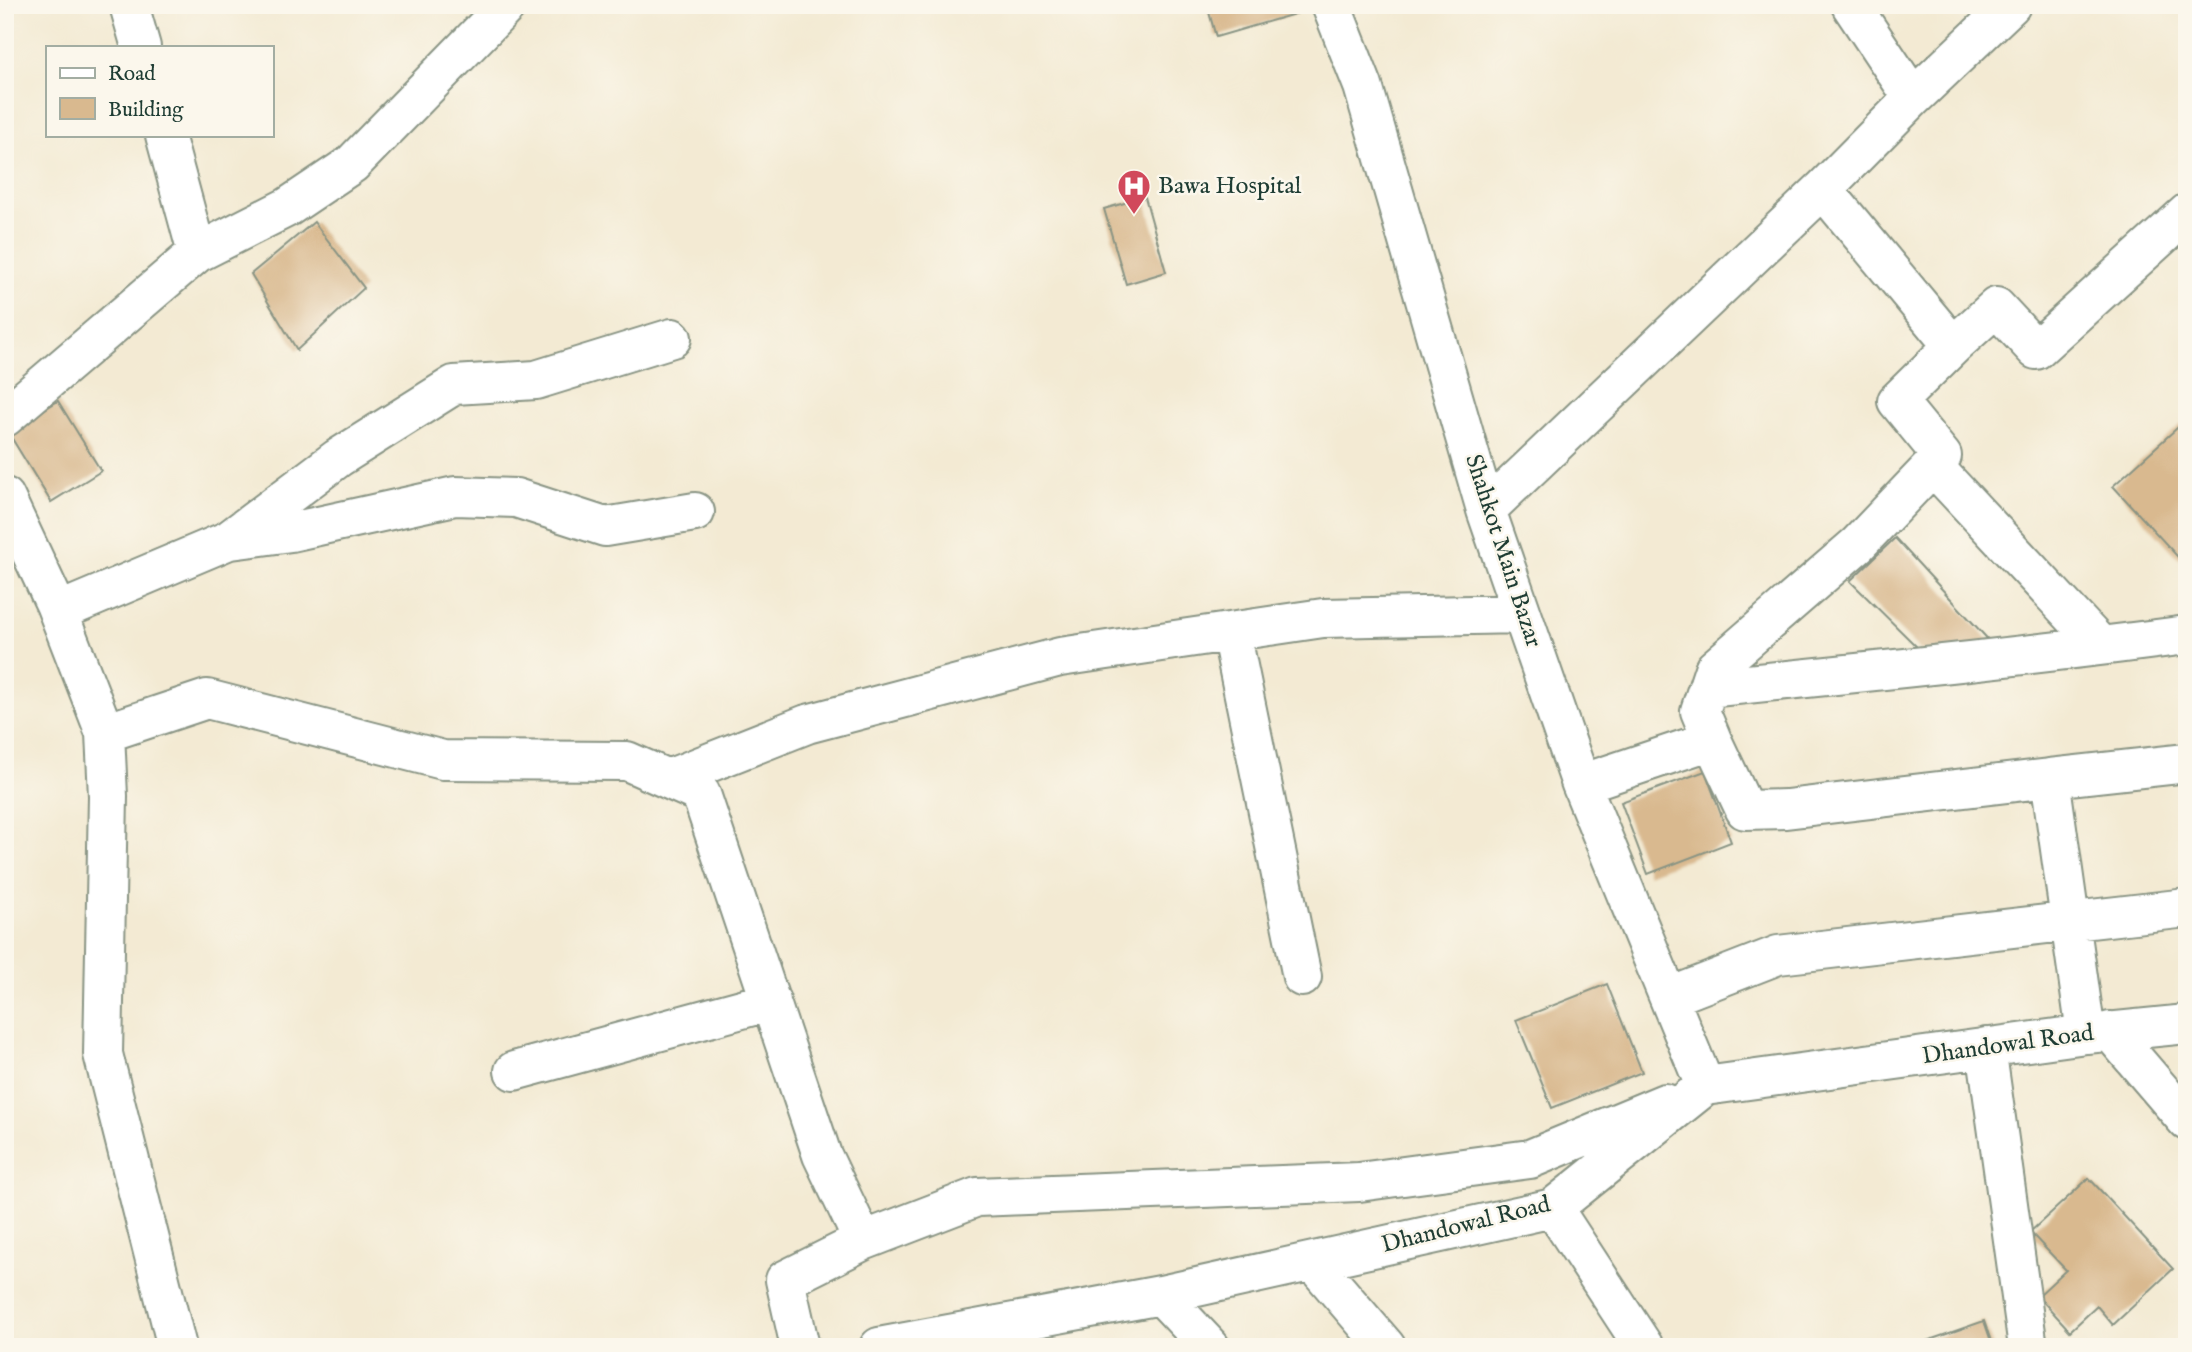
<svg xmlns="http://www.w3.org/2000/svg" width="2192" height="1352" viewBox="0 0 2192 1352" font-family="'IM FELL English',serif">
<style>
.building{fill:#d9b98f}
.lines{fill:none;stroke-linecap:round;stroke-linejoin:round}
.minor-casing{stroke:#899484;stroke-width:42}
.minor{stroke:#fff;stroke-width:38}
.labels{text-anchor:middle;dominant-baseline:central;stroke-width:5;stroke-linejoin:round;paint-order:stroke}
.poi-label{font-size:24px;fill:#1f3d34;stroke:#fbf7ec;text-anchor:start}
.street-label{font-size:24px;fill:#1f3d34;stroke:#fbf7ec}
</style>
<rect width="100%" height="100%" fill="#fbf7ec"/>
<filter id="ink" filterUnits="userSpaceOnUse"><feTurbulence type="fractalNoise" baseFrequency=".0143" numOctaves="2"/><feDisplacementMap in="SourceGraphic" scale="14" xChannelSelector="R" yChannelSelector="G"/><feConvolveMatrix kernelMatrix="1 2 1 2 8 2 1 2 1" color-interpolation-filters="sRGB"/></filter>
<filter id="wash" filterUnits="userSpaceOnUse"><feTurbulence type="fractalNoise" baseFrequency=".00686" numOctaves="4" result="noise"/><feDisplacementMap in="SourceGraphic" scale="28" xChannelSelector="R" yChannelSelector="G"/><feGaussianBlur stdDeviation="1.57" result="paint"/><feColorMatrix in="noise" values="0 0 0 0 0 0 0 0 0 0 0 0 0 0 0 0 0 1.4 0 .05"/><feComposite in="paint" operator="in"/></filter>
<g filter="url(#wash)">
<rect width="100%" height="100%" fill="#f3ead3"/>
<g id="blocks">
<path class="building" d="M1207,5H1296L1298,13L1216,37Z
M1145,197L1166,272L1126,284L1104,209Z
M314,222L364,288L297,350L251,274Z
M58,401L101,471L51,502L8,432Z
M2187,419V567L2113,486Z
M1895,538L1994,646L1921,651L1850,581Z
M1705,771L1731,842L1648,874L1621,802Z
M1607,984L1642,1072L1552,1108L1516,1020Z
M2089,1178L2173,1269L2113,1325L2097,1306L2070,1331L2038,1296L2066,1270L2030,1232Z
M1984,1321L1993,1347H1912V1346Z"/>
</g>
</g>
<g filter="url(#ink)">
<use href="#blocks" fill-opacity="0" stroke="#899484" stroke-width="2"/>
<g class="lines">
<defs>
<path id="minor" d="M129,5L141,47
M1331,5L1363,86L1486,510L1581,784L1705,1086
M1851,5L1913,98
M165,135L197,253
M1823,189L1913,98L2011,5
M5,417L197,253L288,207L352,164L507,5
M1933,466L2099,644
M5,497L55,604L105,733
M1486,510L1823,189L1953,346L1996,307L2036,350L2187,213
M231,540L291,532L455,496L516,498L605,527L695,512
M58,612L229,540L338,458L454,385L536,380L672,338
M1231,632L1302,977
M1708,688C1868,672 2028,656 2187,635
M1712,740L1700,711L1714,669L1858,544L1942,456L1897,401L1953,346
M2050,778L2187,763
M668,779L807,724L1060,657L1323,618L1522,614
M1581,784L1712,740L1745,810L1786,809L2050,778L2086,1034
M1670,997L1778,955L2187,908
M2110,1031L2187,1121
M1986,1047L2028,1347
M514,1071L771,1001
M1553,1208L1644,1347
M1313,1262L1386,1347
M1161,1295L1210,1347
M177,1347L103,1054L108,796L105,733L207,699L443,760L627,761L701,794L822,1155L863,1241
M800,1347L785,1280L863,1241L977,1197L1359,1182L1530,1159L1665,1103
M879,1347L1161,1295L1553,1208L1705,1086L2086,1034L2187,1024"/>
</defs>
<use href="#minor" class="minor-casing"/>
<use href="#minor" class="minor"/>
</g>
</g>
<defs>
<symbol id="hospital-pin" viewBox="-11 -11 22 30"><path d="M0 17L-7.5 6A9.5 9.5 0 1 1 7.5 6Z" fill="#d1495b" stroke="#fbf7ec"/><path d="M-5-5h3v3.5h4V-5h3V5h-3V1.5h-4V5h-3Z" fill="#fff"/></symbol>
</defs>
<g fill-rule="evenodd">
<use href="#hospital-pin" x="1115" y="167" width="38" height="52"/>
</g>
<g class="labels">
<g class="poi-label">
<text x="1158" y="186">Bawa Hospital</text>
</g>
<g class="street-label">
<text transform="translate(1503 551) rotate(72)">Shahkot Main Bazar</text>
<text transform="translate(2008 1045) rotate(-8)">Dhandowal Road</text>
<text transform="translate(1466 1225) rotate(-14)">Dhandowal Road</text>
</g>
</g>
<rect width="2192" height="1352" fill="none" stroke="#fbf7ec" stroke-width="28"/>
<rect x="46" y="46" width="228" height="91" fill="#fbf7ec" stroke="#a3ada2" stroke-width="2"/>
<rect x="60" y="68" width="35" height="10" fill="#ffffff" stroke="#a3ada2" stroke-width="2"/>
<text x="108" y="80" font-size="21" fill="#1f3d34">Road</text>
<rect x="60" y="98" width="35" height="21" fill="#d9b98f" stroke="#a3ada2" stroke-width="2"/>
<text x="108" y="116" font-size="21" fill="#1f3d34">Building</text>
</svg>
